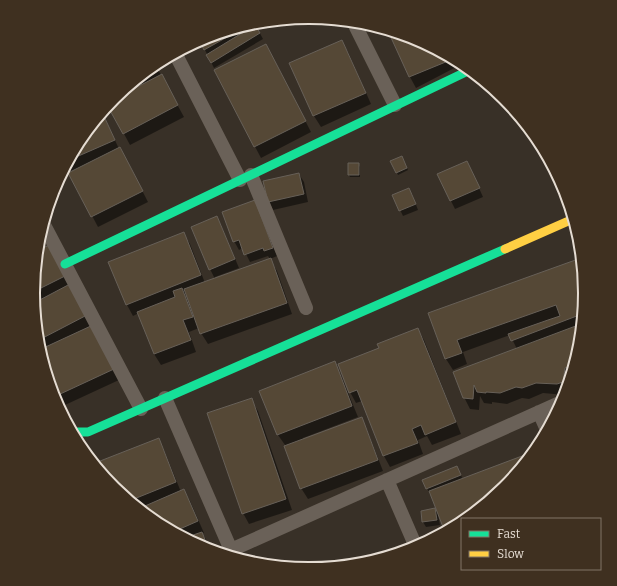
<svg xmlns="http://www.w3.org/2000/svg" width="617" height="586" viewBox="0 0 617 586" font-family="Bitter,serif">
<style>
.shadow{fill:#0007;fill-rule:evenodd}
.building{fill:#554836;stroke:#676058}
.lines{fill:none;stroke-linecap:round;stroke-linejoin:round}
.street{stroke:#6a6158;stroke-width:14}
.fast{stroke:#16e098;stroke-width:9}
.slow{stroke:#ffcf43;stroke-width:9}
.rim{fill:none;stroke:#e5dcd2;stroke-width:2}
</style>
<rect width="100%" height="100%" fill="#383027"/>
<path class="shadow" d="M254,22L263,39L214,68L200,40Z
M390,31H391L414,38L462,64L416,88L410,77Z
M341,41L348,52L371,104L321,127L314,116L290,64Z
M272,56L311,132L261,158L215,71Z
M155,64L184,117L130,145L108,104L114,98Z
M102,112L119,149L126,159L148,202L98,227L70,174L67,175L63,169L79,139Z
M401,157L408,170L398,175L392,162Z
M467,162L471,170L483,197L455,209L451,201L439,174Z
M358,164L360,167V177H350L349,175Z
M299,174L304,182L308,202L273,210L269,202Z
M412,194L418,210L403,216L393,195Z
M260,209L277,256L270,259L268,256L250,262L243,248L239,250L234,241Z
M217,217L221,225L239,268L215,277L216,279L270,260L277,271L292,314L208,344L201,333L199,328L189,332L196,352L161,365L154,354L139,313L133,316L127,305L110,262L183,233L190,244L205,283L215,279L210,269ZM187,294L189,303L185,295Z
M39,236L45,248L49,246L119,380L65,405L59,394L40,354L38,347L33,293Z
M581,259L584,293L579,347L565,395L543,393L529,399L522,398L507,404L492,402V404L484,403L480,396L479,410L470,409L464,397L454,372L517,349L510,335L463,352L467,364L453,370L446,359L430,314Z
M418,329L424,340L461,434L432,445L427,436L418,440L423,454L390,467L384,456L362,401L356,403L350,392L380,349Z
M334,362L340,373L358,417L303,438L304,440L361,419L367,430L383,471L308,499L301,488L285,445L278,435L261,391Z
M251,400L258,411L292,510L249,524L243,513Z
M158,439L164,450L181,492L184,490L190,501L204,533H202L207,541L210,550L203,548L155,522L113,488L99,470L96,463Z
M530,456L503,488L466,519H462V523L446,531L439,515H438L440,525L426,527L423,522L435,509L437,513H438L431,493L430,494L427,488L460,473L463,480Z"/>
<path class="building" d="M252,23L204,50L199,40L203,38Z
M255,25L260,33L211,63L206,55Z
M388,31H389L414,38L453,59L409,77Z
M342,40L366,93L313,116L289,63Z
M266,44L306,121L254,147L214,70Z
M162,74L178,105L123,134L107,105L112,100Z
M102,112L115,140L67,161L79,139Z
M120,147L143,191L91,217L68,173Z
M402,156L407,168L396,173L390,161Z
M467,161L480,188L450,201L437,174Z
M348,163H359V175H348Z
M299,173L304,194L268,202L263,181Z
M409,188L416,204L399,211L392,195Z
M255,200L273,248L264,251L263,248L244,255L239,240L233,242L222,212Z
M217,216L235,259L209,270L191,227Z
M184,232L201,275L126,305L108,262Z
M49,245L65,276L33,292L37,251Z
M271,258L287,303L200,334L184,289Z
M581,258L584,293L582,314L511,341L508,334L548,320L560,316L556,305L457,340L462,353L445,359L428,313Z
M70,284L87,315L37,341L34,303Z
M182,288L193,317L183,320L191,340L154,354L137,312L175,297L173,291Z
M581,324L579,347L574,365L565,368L563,382L557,384L536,383L522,388L516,387L500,393L486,392V393L477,392L474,385L473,399L463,398L453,372Z
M93,325L114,369L58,395L42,359L39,350Z
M418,328L456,422L425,435L421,425L412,429L418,443L383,456L357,390L349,393L338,364L379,348L377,344Z
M335,361L352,406L277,435L259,391Z
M252,398L286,499L242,514L207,413Z
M362,417L378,460L300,489L284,446Z
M159,438L176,482L129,501L113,488L97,468L95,463Z
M530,453L531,455L503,488L466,519H462V523L448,530L447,525L443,527L429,491Z
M457,466L461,475L426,489L422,480Z
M184,489L198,521L173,532L155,522L138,509Z
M435,508L437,520L422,522L421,511Z
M202,532L209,550L203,548L184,538Z"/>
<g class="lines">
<path class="street" d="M353,21L395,105
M175,53L240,180
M251,175L306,308
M43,223L141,409
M165,398L234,557
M539,412L547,430
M387,480L416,547
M231,550L562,402"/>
<path class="fast" d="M65,264L470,70
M72,432H88L505,249"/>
<path class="slow" d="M505,249L573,219"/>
</g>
<path d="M0 0H617V586H0ZM40 293a269 269 0 1 1 538 0a269 269 0 1 1-538 0Z" fill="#3f3020" fill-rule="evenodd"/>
<path class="rim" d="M40 293a269 269 0 1 1 538 0a269 269 0 1 1-538 0Z"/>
<rect x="461" y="518" width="140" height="52" fill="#3f3020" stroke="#817567"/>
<rect x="469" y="531" width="20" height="6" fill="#16e098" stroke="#817567"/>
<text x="497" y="538" font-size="12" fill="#e5dcd2">Fast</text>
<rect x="469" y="551" width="20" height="6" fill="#ffcf43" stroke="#817567"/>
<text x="497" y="558" font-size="12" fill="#e5dcd2">Slow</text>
</svg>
